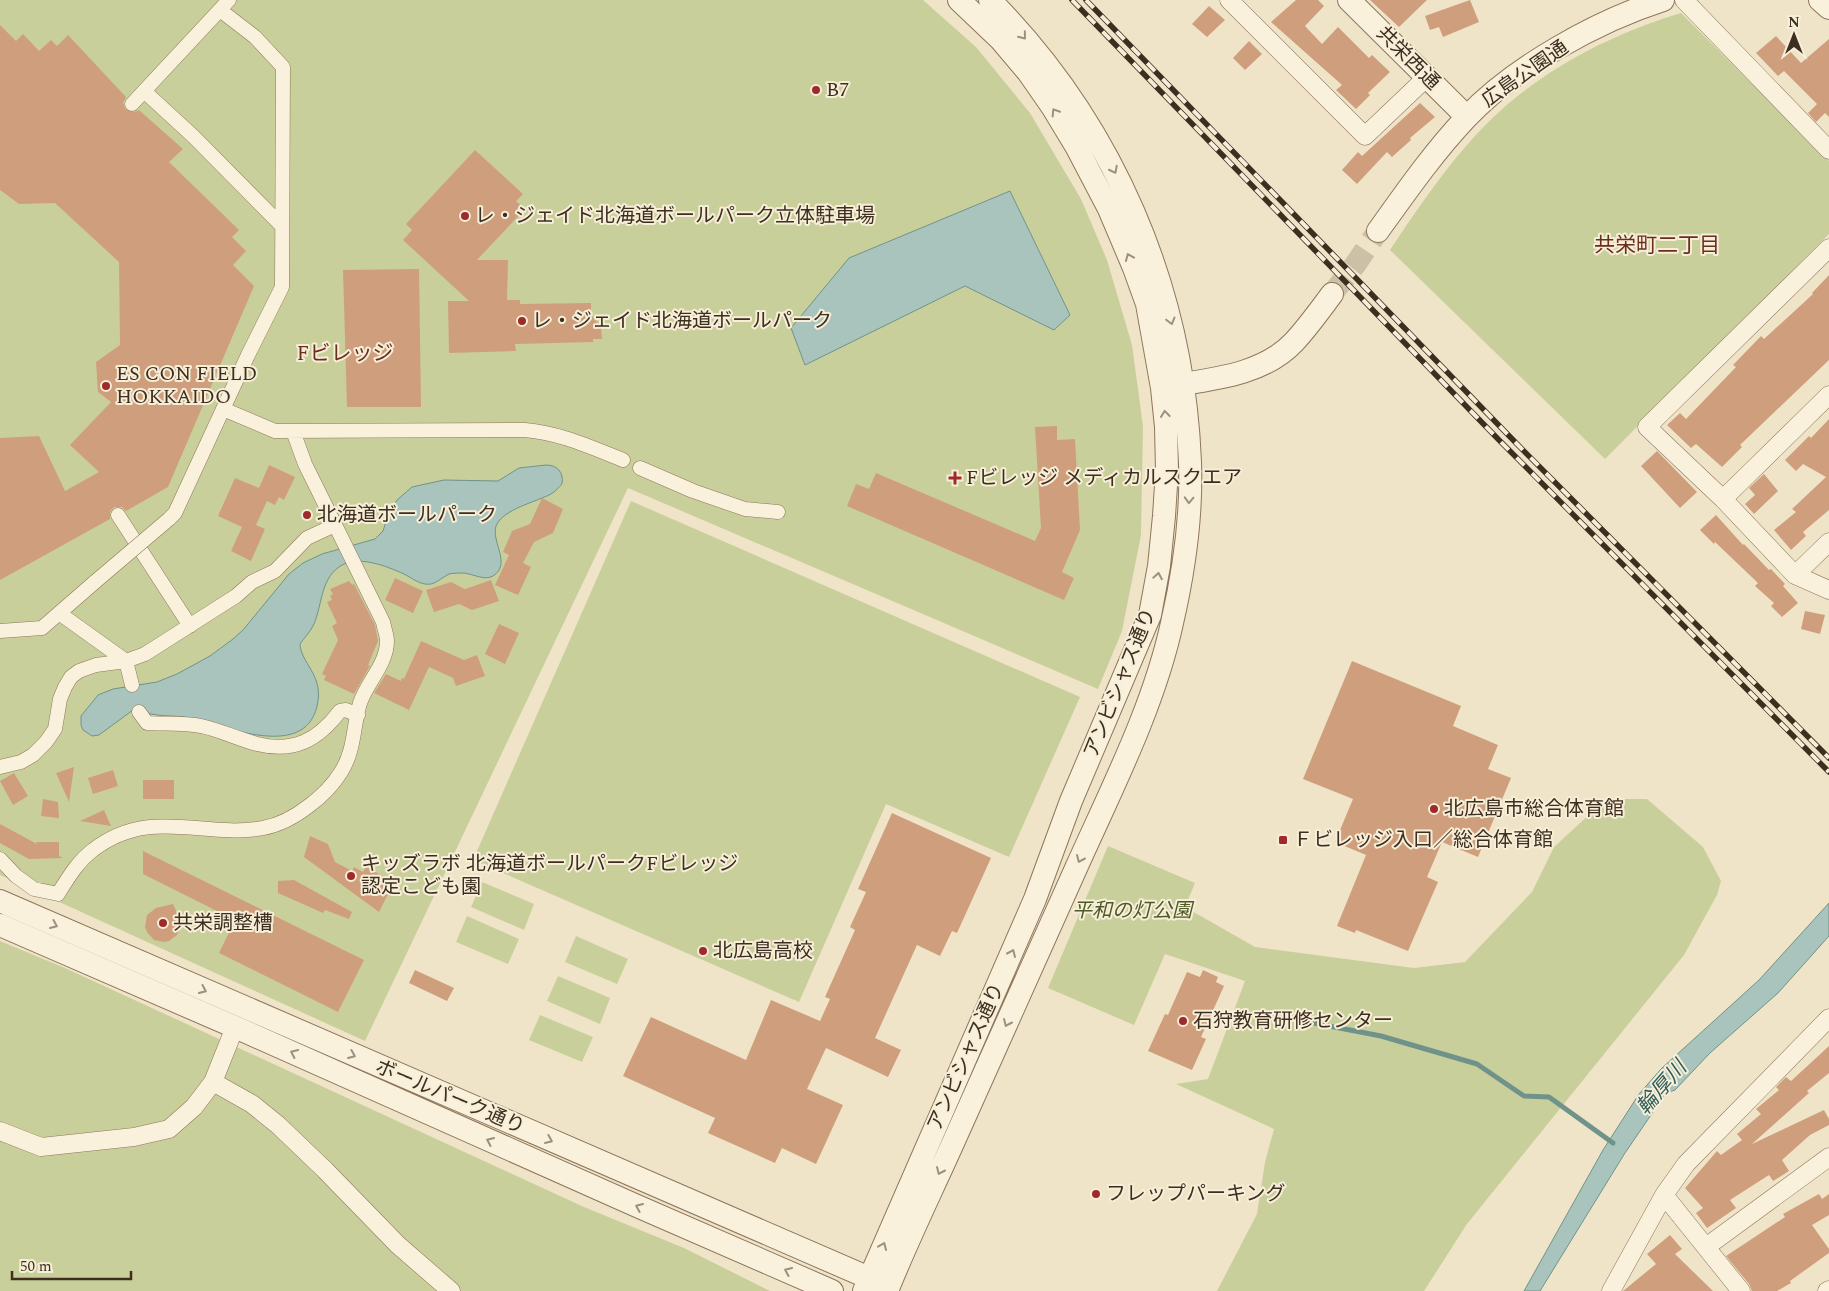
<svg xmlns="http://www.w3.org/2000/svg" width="1829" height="1291" viewBox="0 0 1829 1291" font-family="Spectral,'Noto Sans JP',serif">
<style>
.green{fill:#c9cf9b}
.water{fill:#a9c4bc;stroke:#6f938a}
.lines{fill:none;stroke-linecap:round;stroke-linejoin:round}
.stream{stroke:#6f938a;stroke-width:5}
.building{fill:#cf9f7d}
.tertiary-tunnel{stroke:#ccc0a6;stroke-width:22;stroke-dasharray:22 11;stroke-linecap:butt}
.pedestrian-casing{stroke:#8d765c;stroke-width:15}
.minor-casing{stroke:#8d765c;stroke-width:19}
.tertiary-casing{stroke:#8d765c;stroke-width:24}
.pedestrian{stroke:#faf1dc;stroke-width:14}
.minor{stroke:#faf1dc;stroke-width:18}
.tertiary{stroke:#faf1dc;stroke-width:22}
.rail-casing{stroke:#3d2e20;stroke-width:5.5}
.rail{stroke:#f7eed8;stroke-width:4;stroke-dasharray:11;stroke-linecap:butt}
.pedestrian-bridge-casing{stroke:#8d765c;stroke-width:15;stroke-linecap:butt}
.pedestrian-bridge{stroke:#faf1dc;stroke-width:14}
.oneway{stroke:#9c907e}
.poi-dot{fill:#9e2a2b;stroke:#f7eed8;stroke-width:2}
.labels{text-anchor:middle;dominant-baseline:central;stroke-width:4;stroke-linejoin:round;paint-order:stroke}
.street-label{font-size:20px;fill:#3d2e20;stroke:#f7eed8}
.poi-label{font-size:20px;fill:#3d2e20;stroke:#f7eed8;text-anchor:start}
.park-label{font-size:20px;font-style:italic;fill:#4d5a26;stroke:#f7eed8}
.neighbourhood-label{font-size:21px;fill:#6b2e1e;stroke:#f7eed8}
.water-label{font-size:21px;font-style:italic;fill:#2f5d5a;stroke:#f7eed8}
</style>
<rect width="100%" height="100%" fill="#f0e4c8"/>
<path class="green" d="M0,0H923L976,47L1030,113L1081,199L1107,260L1132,345L1143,426L1141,535L1122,631L1098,689L628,488L365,1041L0,875Z
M1681,13L1829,161V234L1605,459L1390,250C1425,197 1468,134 1519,95C1567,57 1622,31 1681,13Z
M631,501L1080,697L1009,857L886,804L799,1002L473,860Z
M1606,799H1647L1703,847L1721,881L1717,895L1684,955L1467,1224L1424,1291H1217L1257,1214L1265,1162L1274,1129L1176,1084L1208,1079L1245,981L1165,954L1134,1025L1048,988L1108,846L1195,883L1185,907L1255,947L1414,968L1465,962L1532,892L1554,847Z
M482,882L534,904L524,930L471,907Z
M467,916L519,939L508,964L456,942Z
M576,936L628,959L617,984L565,962Z
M0,941L65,968L584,1207L684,1248L770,1291H0Z
M558,976L610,998L600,1024L547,1001Z
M540,1015L593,1037L582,1062L529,1040Z"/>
<path class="water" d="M1010,191L1070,315L1054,330L965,286L805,365L791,328L849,258Z
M546,465C557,465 564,472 562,484C559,487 555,492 551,494C536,502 503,509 496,526C491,542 512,564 493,576C485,581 473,574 464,573C459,573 453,573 449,574C441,578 434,586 425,584C418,583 410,577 404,574C386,566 357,554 339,567C320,580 322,608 313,626C310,632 304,638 300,644C301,663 322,674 318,701C309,763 226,726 189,718C177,715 164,717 151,714C145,712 140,710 133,710L99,735L92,736L83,730L81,725V716L98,695L113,689L157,682L177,674L210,656L233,639L243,630L289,574L303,563L322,554L375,539L383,531L388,515L397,500L412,487L444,480L498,481L519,468Z
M1829,903V936L1778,993L1710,1053L1675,1090L1666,1093L1625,1153L1540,1291H1524L1603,1150L1639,1094L1662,1068L1759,980Z"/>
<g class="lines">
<path class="stream" d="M1303,1021L1381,1036L1477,1064L1524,1096L1549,1097L1613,1143"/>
</g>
<path class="building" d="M1296,0H1318L1324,6L1305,26L1322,44L1338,27L1369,58L1372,55L1390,72L1368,93L1370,95L1356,109L1336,90L1342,85L1271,22Z
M1370,0H1427L1399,27Z
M1470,0L1479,22L1443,37L1439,27L1430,30L1425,16Z
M1209,6L1225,20L1207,37L1192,24Z
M0,25L16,41L23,34L39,51L51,40L57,46L68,35L126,97L123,103L126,110L134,112L139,110L183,149L169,162L239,230L232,237L246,251L233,265L254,286L168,487L126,511L122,507H114L110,511V519L0,580V438L39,436L65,491L99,472L70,445L111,402L98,392L96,362L120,345L119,262L55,203L19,204L0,190Z
M1776,36L1801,63L1829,39V117L1825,113L1816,122L1808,113L1817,104L1784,71L1778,76L1756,53Z
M1249,41L1262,54L1245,70L1233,58Z
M1420,103L1435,117L1410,138L1411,140L1392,157L1387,152L1357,184L1342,170L1358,152L1362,156Z
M475,150L523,194L516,201L525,209L477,260H508L507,300H520V304L591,303V315L601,327L602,339H593V342L515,344L516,351L449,353L448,301H469L403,240L412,230L406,224Z
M419,269L421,407H347L343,270Z
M1829,275V360L1740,445L1742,447L1722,467L1696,444L1691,448L1667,425L1680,413L1686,419L1736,367L1733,365L1761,336L1764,339L1813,294L1812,293Z
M1829,419V510L1803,532L1806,536L1791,550L1774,530L1796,512L1792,509L1826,477L1803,464L1796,471L1785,460L1809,436L1811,438Z
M1057,426V440L1075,439L1080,530L1062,572L1074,578L1064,600L847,506L856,484L869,489L876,473L1035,541L1041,528L1035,427Z
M1657,451L1697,492L1680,508L1641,466Z
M269,465L295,477L284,500L279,497L275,505L267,501L256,525L265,529L251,561L231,551L242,527L218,516L235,478L259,488Z
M1764,474L1778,491L1754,514L1745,504L1755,495L1749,488Z
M542,498L563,509L553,533L534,542L523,563L531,567L518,595L495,585L509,555L503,552L512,531L530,524Z
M1716,515L1743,545L1744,544L1769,570L1771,569L1785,584L1783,586L1798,603L1782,617L1771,606L1774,603L1755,586L1758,583L1715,542L1714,544L1700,530Z
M395,578L423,591L413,613L385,600Z
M491,580L499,601L472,610L459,604L434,612L426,590L451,582L465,589Z
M349,581L352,585L354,584L375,625L378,641L368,665L370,666L354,694L324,680L326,676L322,674L338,640L332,626L337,623L327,602L332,600L330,596L333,594L330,589Z
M1805,611L1825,615L1820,634L1801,629Z
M499,624L519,633L505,664L485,654Z
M421,641L464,660L477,655L485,676L456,686L453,678L429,667L409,710L374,693L386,674L401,681L402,678L404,679Z
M1352,661L1461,706L1453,726L1498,745L1488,769L1511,778L1478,857L1442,842L1427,877L1438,882L1408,951L1356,930L1355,933L1337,926L1366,855L1335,842L1353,799L1303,779Z
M74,767L69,802L56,773Z
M113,770L118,786L93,794L88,778Z
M14,773L28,796L13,805L0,781Z
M143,780H174V799H143Z
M43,799L58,802L59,818L41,816Z
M104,810L111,826L80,821Z
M892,813L991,858L957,933L952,931L940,956L917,945L875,1038L901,1050L888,1077L826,1048L807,1089L843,1105L816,1164L782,1148L775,1163L708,1133L715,1118L623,1076L651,1017L746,1060L771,1000L820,1021L830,999L825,997L855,930L850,927L866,892L858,889Z
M0,824L37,844L36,842H59V856L63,858L29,859L0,843Z
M310,836L328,844L335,862L352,871L354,867L363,872L366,867L394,882L379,912L304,857Z
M143,851L364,960L338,1012L219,953L235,920L143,874Z
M294,880L352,912L349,919L325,910L323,913L278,893V881Z
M173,904L180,919L181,925L177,935L169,941L164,942L154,940L147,932L145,927L147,915L156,908Z
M415,970L454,988L447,1001L409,983Z
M1203,970L1218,977L1216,982L1224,986L1201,1037L1206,1039L1192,1070L1148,1051L1165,1014L1168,1015L1187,972L1200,977Z
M1829,1046V1073L1807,1091L1809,1093L1752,1144L1824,1110L1829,1119V1125L1810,1135L1782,1160L1789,1171L1773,1181L1769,1175L1730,1200L1736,1208L1707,1228L1696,1213L1703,1208L1685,1188L1717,1151L1721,1155L1742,1140L1737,1134L1761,1114L1756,1109L1779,1090L1776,1087L1786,1077L1791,1081Z
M1819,1194L1822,1199L1829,1194V1215L1812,1225L1829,1249V1253L1790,1281L1791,1283L1777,1291H1752L1749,1284L1726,1256L1785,1217L1783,1214Z
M1670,1235L1682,1249L1675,1254L1713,1291H1623L1656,1264L1647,1254Z"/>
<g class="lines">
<path class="tertiary-tunnel" d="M1332,294L1355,265L1378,231"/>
<defs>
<path id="pedestrian" d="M144,91L194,137L282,226
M132,104L229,0
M223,409L275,431L525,430C560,433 590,447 623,460
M640,468L693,491L745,509L778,512
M118,515L190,626
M169,519L175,513L248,355L282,287L283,67L255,37L220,10
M59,613L126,661L132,685
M0,631L42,628L96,581
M139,712L147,723C165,724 184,723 201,726C220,730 238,739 257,744C294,753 318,740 340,711L346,710L358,715
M0,767L21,762L33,755L46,742L55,729L60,699L65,687L71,677L79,671L96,665L126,661L145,654L236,596L252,582L275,571L307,538L335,525
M0,859L16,876L34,889L58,894C68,878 78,861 93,850C150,806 203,839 263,828C280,825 296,816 310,805C322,796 333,785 341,772C355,750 353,726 360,703C367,682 387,664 387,641C387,635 384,628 383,622L305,464L293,431"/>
<path id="minor" d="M1229,0L1365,136L1427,77
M1684,0L1829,150
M1829,248L1647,427L1723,499L1795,575L1829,590
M1723,499L1829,395
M1795,575L1829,542
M213,1082L252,1104L278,1125L325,1170L398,1245L451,1291
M0,1131L41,1147L134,1137L169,1129L194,1107L213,1082L235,1027
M1664,1195L1741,1291
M1706,1247L1829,1157
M1611,1291L1664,1195L1686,1164L1829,1018
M1827,1291L1829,1290"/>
<path id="tertiary" d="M1349,0L1467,117
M1820,0L1829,8
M1378,231C1406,192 1433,153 1466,118C1514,67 1597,21 1663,0
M1170,386C1213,379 1263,375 1294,342C1308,327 1320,310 1332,294
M0,901L883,1284
M0,925L235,1027L637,1206L832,1291
M864,1291L1035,899L1071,801L1150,615L1159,566L1164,516L1167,470L1166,427L1162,388L1147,304L1134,268L1109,209L1076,146L1053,108L1028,72L1000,39L959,0
M887,1291C907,1241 931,1192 953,1143C994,1050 1036,958 1077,866C1112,788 1154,706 1172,623C1184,571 1192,515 1190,462C1183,287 1113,124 990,0"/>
</defs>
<use href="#pedestrian" class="pedestrian-casing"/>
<use href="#minor" class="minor-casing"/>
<use href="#tertiary" class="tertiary-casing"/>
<use href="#pedestrian" class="pedestrian"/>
<use href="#minor" class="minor"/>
<use href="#tertiary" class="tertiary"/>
<defs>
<path id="rail" d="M1072,0L1498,439L1829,772
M1086,0L1517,444L1829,758"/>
</defs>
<use href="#rail" class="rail-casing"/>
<use href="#rail" class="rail"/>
<defs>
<path id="pedestrian-bridge" d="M96,581L169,519"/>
</defs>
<use href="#pedestrian-bridge" class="pedestrian-bridge-casing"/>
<use href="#pedestrian-bridge" class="pedestrian-bridge"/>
</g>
<defs><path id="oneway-chevron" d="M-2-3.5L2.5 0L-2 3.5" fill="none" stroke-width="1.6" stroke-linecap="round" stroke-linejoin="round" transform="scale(1.25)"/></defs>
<g class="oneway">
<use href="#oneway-chevron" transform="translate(1023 36) rotate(51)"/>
<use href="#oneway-chevron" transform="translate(1055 112) rotate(-122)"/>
<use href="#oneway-chevron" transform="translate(1114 170) rotate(63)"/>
<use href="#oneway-chevron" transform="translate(1129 257) rotate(-113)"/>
<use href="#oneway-chevron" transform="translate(1171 321) rotate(75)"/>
<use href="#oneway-chevron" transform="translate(1165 414) rotate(-97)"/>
<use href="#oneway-chevron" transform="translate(1189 500) rotate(92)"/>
<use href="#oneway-chevron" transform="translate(1158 576) rotate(-80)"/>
<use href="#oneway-chevron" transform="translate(1080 859) rotate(114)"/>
<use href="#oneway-chevron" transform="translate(54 925) rotate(24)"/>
<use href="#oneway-chevron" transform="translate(1012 953) rotate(-66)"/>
<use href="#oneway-chevron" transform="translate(203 990) rotate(24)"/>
<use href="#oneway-chevron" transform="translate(1007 1023) rotate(114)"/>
<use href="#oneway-chevron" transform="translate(294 1053) rotate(-155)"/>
<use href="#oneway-chevron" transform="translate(352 1055) rotate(23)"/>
<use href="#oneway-chevron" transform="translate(549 1140) rotate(23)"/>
<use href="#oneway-chevron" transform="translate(490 1141) rotate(-156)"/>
<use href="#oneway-chevron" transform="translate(940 1171) rotate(114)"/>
<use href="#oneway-chevron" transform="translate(639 1207) rotate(-157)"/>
<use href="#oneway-chevron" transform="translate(883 1246) rotate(-67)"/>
<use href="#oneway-chevron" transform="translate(788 1271) rotate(-156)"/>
</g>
<g class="poi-dot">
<circle cx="816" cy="90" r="5"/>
<circle cx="465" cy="216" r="5"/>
<circle cx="522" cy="321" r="5"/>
<circle cx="106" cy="386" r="5"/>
<path d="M952.5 470.5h5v5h5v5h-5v5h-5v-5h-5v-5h5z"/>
<circle cx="307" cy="515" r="5"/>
<circle cx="1434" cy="809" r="5"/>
<rect x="1278" y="835" width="10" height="10" rx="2.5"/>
<circle cx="351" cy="876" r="5"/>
<circle cx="163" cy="923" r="5"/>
<circle cx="703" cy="951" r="5"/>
<circle cx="1183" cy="1021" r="5"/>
<circle cx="1096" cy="1194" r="5"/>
</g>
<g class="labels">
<g class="street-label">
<text transform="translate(1408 58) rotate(45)">共栄西通</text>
<text transform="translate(1525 74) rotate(-35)">広島公園通</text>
<text transform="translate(1120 683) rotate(-68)">アンビシャス通り</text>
<text transform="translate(966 1057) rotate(-66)">アンビシャス通り</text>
<text transform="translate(450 1097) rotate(23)">ボールパーク通り</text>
</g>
<g class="poi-label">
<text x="826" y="90">B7</text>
<text x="475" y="216">レ・ジェイド北海道ボールパーク立体駐車場</text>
<text x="532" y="321">レ・ジェイド北海道ボールパーク</text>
<text x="116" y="374">ES CON FIELD<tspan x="116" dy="23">HOKKAIDO</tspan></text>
<text x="966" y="478">Fビレッジ メディカルスクエア</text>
<text x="317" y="515">北海道ボールパーク</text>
<text x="1444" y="809">北広島市総合体育館</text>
<text x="1293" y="840">Ｆビレッジ入口／総合体育館</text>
<text x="361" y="864">キッズラボ 北海道ボールパークFビレッジ<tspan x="361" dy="23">認定こども園</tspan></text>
<text x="173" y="923">共栄調整槽</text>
<text x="713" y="951">北広島高校</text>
<text x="1193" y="1021">石狩教育研修センター</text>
<text x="1106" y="1194">フレップパーキング</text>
</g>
<g class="park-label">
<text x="1132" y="911">平和の灯公園</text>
</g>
<g class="neighbourhood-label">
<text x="1657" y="246">共栄町二丁目</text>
<text x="345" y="354">Fビレッジ</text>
</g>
<g class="water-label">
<text transform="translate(1662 1088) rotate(-49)">輪厚川</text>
</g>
</g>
<g transform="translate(1794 35)" stroke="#f7eed8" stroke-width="4" paint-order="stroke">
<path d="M0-4L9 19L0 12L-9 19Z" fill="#3d2e20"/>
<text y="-8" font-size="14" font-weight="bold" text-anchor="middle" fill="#3d2e20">N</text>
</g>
<path d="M12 1271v8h119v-8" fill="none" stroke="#3d2e20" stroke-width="2.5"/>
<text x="20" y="1271" font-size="15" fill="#3d2e20" stroke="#f7eed8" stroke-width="4" paint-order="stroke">50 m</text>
</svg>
